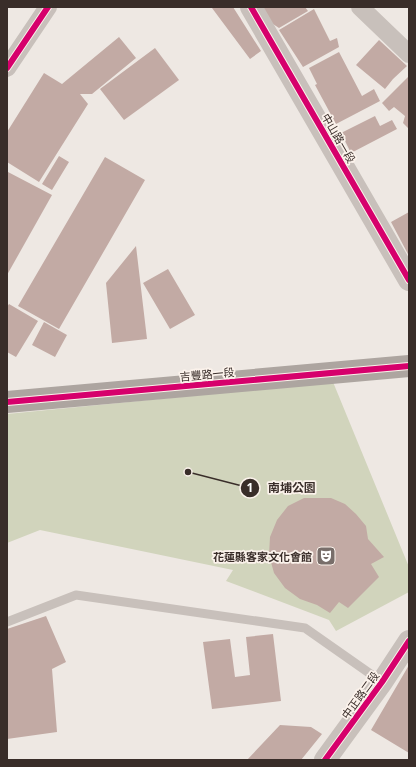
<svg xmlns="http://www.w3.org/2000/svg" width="416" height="767" viewBox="0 0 416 767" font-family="'Open Sans','Noto Sans TC',sans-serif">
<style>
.green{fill:#d1d4bc}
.building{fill:#c2aaa4}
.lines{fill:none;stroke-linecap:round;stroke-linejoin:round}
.service{stroke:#c8c0bb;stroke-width:9}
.minor{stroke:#c8c0bb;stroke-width:18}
.tertiary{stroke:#c8c0bb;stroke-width:22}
.primary{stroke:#ada5a0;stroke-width:22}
.cycleway-casing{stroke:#fbf2eb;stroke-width:8}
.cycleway{stroke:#d6006c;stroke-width:6}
.labels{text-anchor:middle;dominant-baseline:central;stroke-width:3.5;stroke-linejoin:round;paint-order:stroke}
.street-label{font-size:11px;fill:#392d29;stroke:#fbf2eb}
.poi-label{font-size:11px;font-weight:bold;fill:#392d29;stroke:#fbf2eb;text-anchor:end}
.leader{fill:none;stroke:#392d29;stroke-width:1.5}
.callout-dot{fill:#392d29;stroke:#fbf2eb;stroke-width:1.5}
.mark-label{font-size:12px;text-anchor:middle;font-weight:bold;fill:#fff}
.callout-label{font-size:12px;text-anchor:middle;font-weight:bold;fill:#392d29;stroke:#fbf2eb;stroke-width:3.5;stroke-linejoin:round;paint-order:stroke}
</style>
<rect width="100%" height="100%" fill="#eee8e3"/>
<path class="green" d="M333,382L409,567V592L336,631L329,620L226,581L233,570L40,530L7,543V414Z"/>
<path class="building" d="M214,7H233L261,51L250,59L212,8Z
M257,7H305L308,11L279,28L264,18Z
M314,9L330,41L337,38L339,47L303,67L279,30Z
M119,37L136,58L92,94H80L88,104L39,182L7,162V132L44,73L62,84Z
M379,40L407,66L393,79L385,89L356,65Z
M155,48L179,80L124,120L100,89Z
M339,52L362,96L374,89L380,101L336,124L315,85L317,84L309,68Z
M409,76V129L403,123L405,116L394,107L389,111L382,103Z
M375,116L380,126L392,120L397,129L351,153L341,133Z
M59,156L69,162L52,190L42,184Z
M105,157L145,180L59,329L18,306Z
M8,172L52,195L7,275V174Z
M409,212V256L391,222Z
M136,246L147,339L112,343L106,283Z
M168,269L195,315L170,329L143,283Z
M9,304L38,321L16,357L7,352V307Z
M44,322L67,335L55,357L32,345Z
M304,498H331L345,504L356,514L366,526L368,539L384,557L371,564L379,577L348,608L339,602L330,613L317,605L300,599L285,588L274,573L269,555L270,537L277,520L288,506Z
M46,616L66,662L52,669L57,732L7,739V629Z
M273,634L281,701L212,709L203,642L230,639L235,677L250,675L246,637Z
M409,665V753L371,730Z
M280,725L311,727L322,734L301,760H247Z"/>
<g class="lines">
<path class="service" d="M7,622L76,595L305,628L382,682"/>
<path class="minor" d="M360,7L409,54
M7,68L48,7"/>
<path class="tertiary" d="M251,7L409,280
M325,760L382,682L409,641"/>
<path class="primary" d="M7,402L409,366"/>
<defs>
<path id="cycleway" d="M251,7L409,280
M7,68L48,7
M7,402L409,366
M325,760L382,682L409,641"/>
</defs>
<use href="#cycleway" class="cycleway-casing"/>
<use href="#cycleway" class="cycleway"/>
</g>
<defs>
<symbol id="theatre-square" viewBox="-11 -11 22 22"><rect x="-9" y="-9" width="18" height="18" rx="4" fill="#786e6a" stroke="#fbf2eb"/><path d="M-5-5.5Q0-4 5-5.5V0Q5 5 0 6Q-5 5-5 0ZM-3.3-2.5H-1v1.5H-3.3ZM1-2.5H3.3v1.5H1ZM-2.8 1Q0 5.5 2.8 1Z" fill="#fff"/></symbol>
</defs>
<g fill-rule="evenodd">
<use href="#theatre-square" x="315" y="545" width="22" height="22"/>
</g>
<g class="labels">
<g class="street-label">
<text transform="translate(339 138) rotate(60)">中山路一段</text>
<text transform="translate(207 374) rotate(-5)">吉豐路一段</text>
<text transform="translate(360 695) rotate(-54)">中正路二段</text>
</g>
<g class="poi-label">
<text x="312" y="556">花蓮縣客家文化會館</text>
</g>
</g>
<path class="leader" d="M188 472L250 488"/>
<g class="callout-dot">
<circle cx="188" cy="472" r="4"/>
<circle cx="250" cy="488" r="10"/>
</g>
<g class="mark-label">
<text x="250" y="492">1</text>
</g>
<g class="callout-label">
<text x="292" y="492">南埔公園</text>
</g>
<rect width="416" height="767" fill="none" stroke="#392d29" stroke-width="16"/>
</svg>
